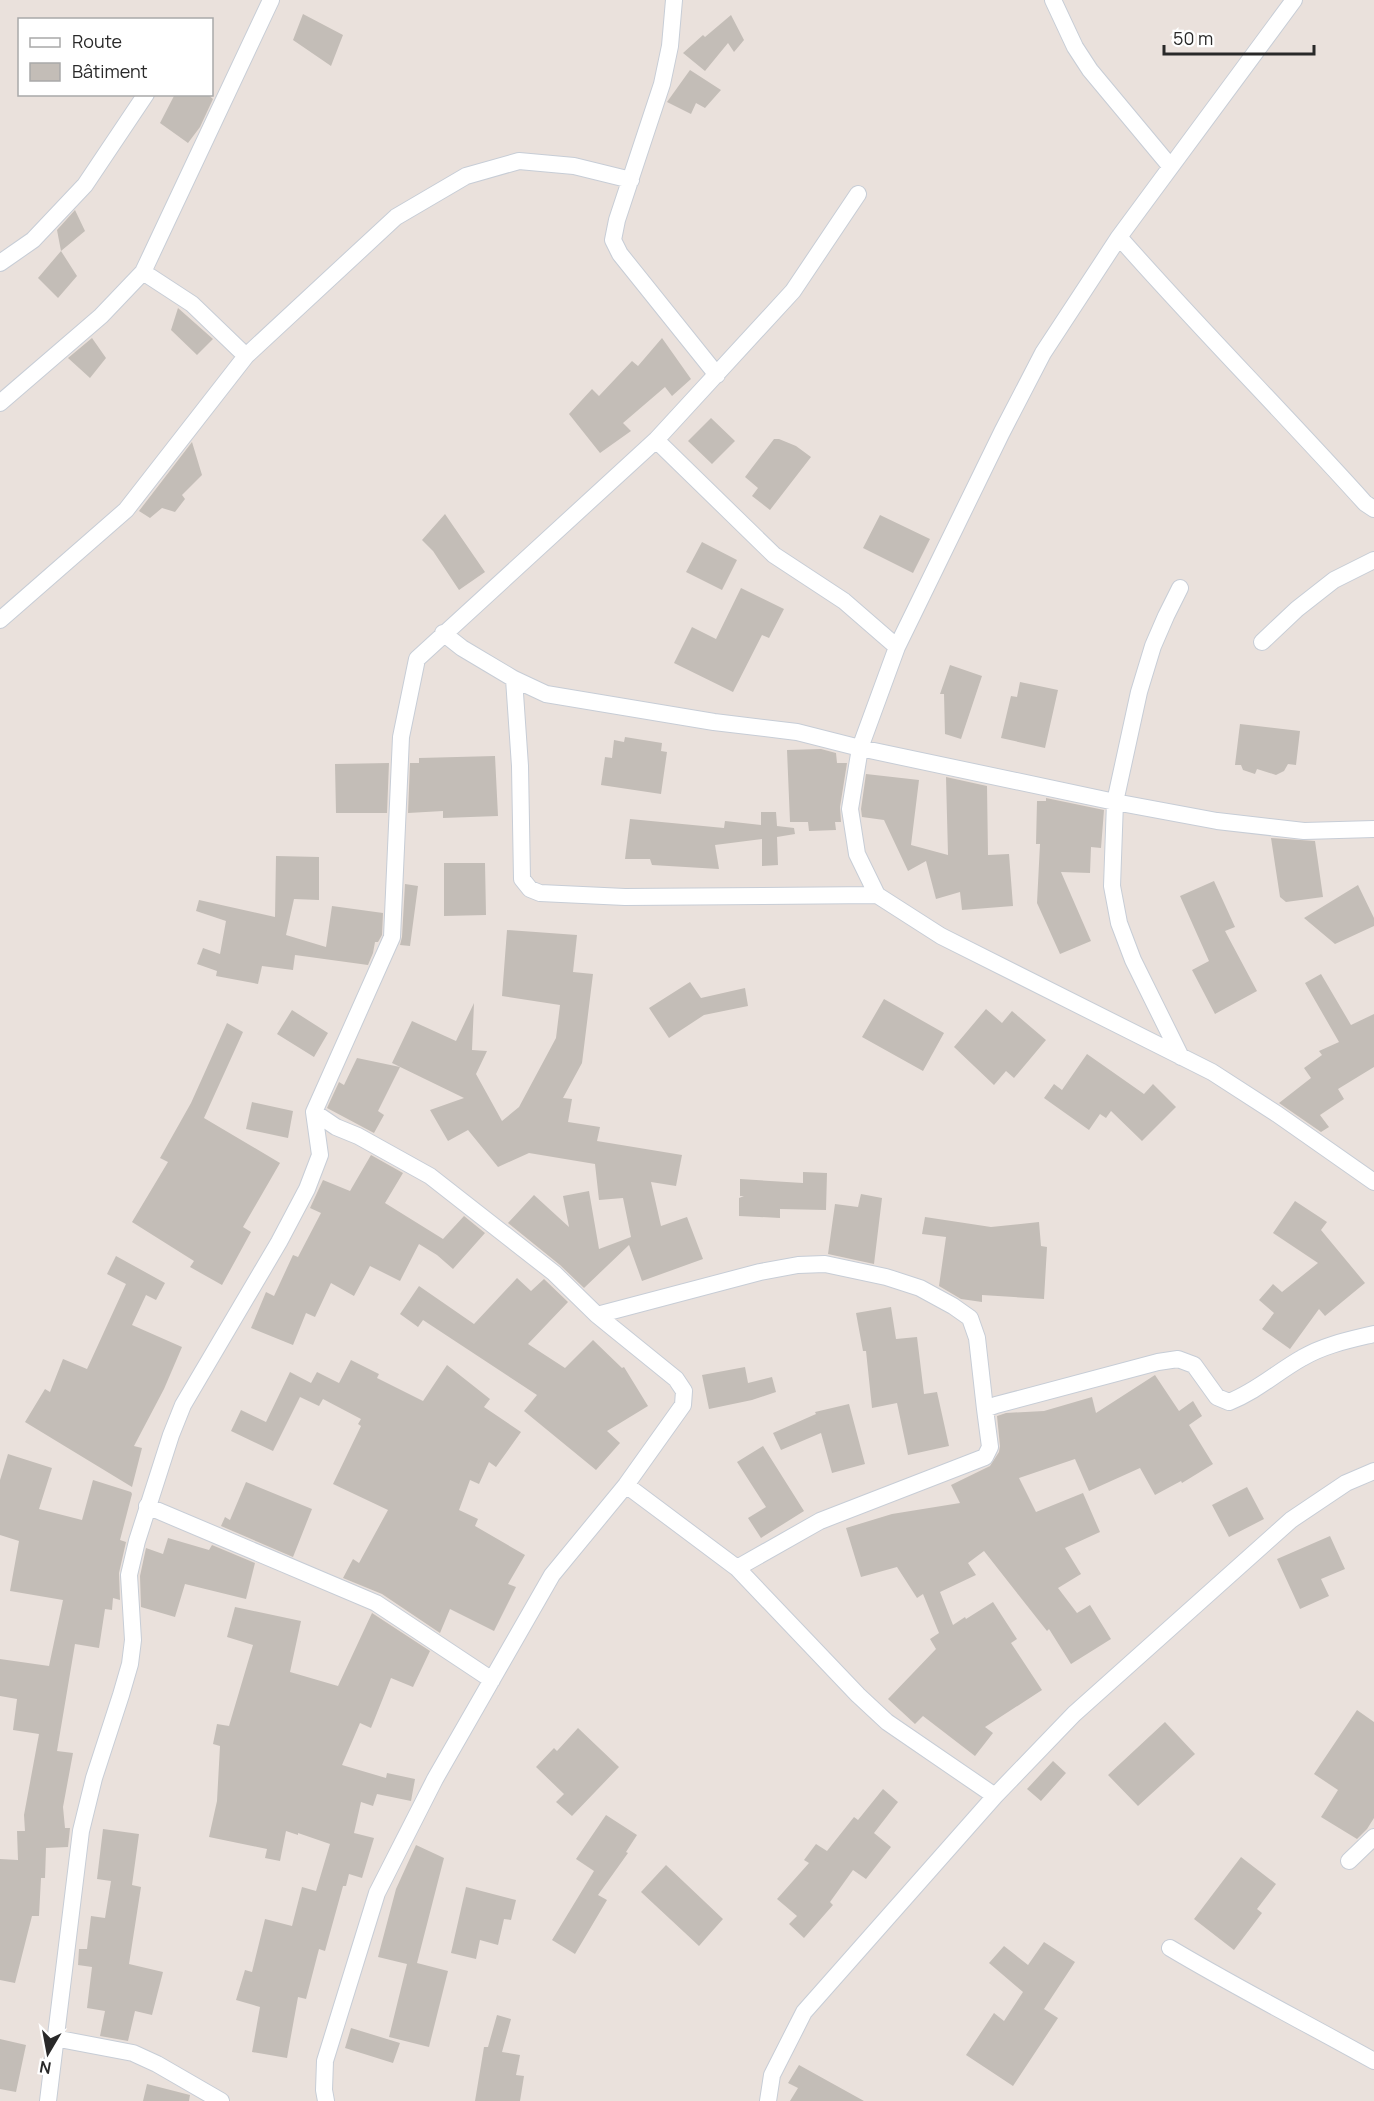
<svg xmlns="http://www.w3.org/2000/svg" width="1374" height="2101" viewBox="0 0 1374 2101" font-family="Manrope,sans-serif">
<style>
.building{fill:#c3bdb7}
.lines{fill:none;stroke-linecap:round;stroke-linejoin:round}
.street-casing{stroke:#c7cdd6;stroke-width:18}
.street{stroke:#fff;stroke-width:16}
</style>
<rect width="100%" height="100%" fill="#eae1dc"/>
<path class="building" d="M303,14L343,35L331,66L293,40Z
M731,15L744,40L734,52L728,43L705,71L683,53L703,35L705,37Z
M690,70L721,90L705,108L696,103L691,114L667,102Z
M175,94H207L213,99L200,127L188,143L160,123Z
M75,210L85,231L61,251L57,230Z
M61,251L77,276L58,298L38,278Z
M178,308L213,339L197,355L171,330Z
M92,338L106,358L90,378L68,358Z
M662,338L691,379L672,396L665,387L623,423L631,431L600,453L569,414L592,389L599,396L632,361L638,366Z
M711,418L735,441L712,464L688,441Z
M774,439H779L796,446L811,457L770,510L752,496L758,488L745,477Z
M192,442L202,475L182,495L185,499L175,512L162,508L150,518L139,511Z
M445,514L485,572L459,590L433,551L422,540Z
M880,515L930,539L913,573L863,548Z
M702,542L737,560L722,590L686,572Z
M741,588L784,609L769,638L762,635L733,692L674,663L692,627L716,639Z
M950,665L982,676L961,739L945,734L944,694H940Z
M1020,682L1058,690L1045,748L1001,738L1011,696L1017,697Z
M1240,724L1300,731L1296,765L1288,764L1284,771L1276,775L1257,769L1255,774L1243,770L1241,765H1235Z
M625,737L662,743L661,751L667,752L661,794L601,785L605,757L612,758L614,740L624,742Z
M821,749L836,753L837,763H847L840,807L841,822H835L836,830L809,831L808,822H790L787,750Z
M495,756L498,816L443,818V811L408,813L410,763H419V758Z
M389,763L387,813H336L335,764Z
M866,774L919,780L911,845L948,855L946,777L987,786L988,855L1009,854L1013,906L962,910L960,892L936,899L926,861L908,871L884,820L862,817L861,809Z
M1046,798L1104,810L1101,848L1091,847L1090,873L1061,872L1091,941L1060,954L1037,903L1040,844H1036L1037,801H1046Z
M761,812H776L777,826L794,828L795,834L777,837L778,865L762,866V839L715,845L719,869L652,865L650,859H625L630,819L724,828L725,821L761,825Z
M1271,838L1315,841L1323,897L1286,902L1280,897Z
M276,856L319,857V900L294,899L286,935L326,947L332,906L383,913L382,935L378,942H375L373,953L368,965L295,955L293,970L262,966L258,984L216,976L217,971L197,964L203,948L220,954L226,921L196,911L199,900L275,917Z
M444,863H485L486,915L444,916Z
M1214,881L1235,927L1225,931L1257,991L1215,1014L1192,970L1209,961L1180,896Z
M405,884L418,886L410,946L400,945L402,937Z
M1358,885L1374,918V926L1335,944L1304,918Z
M507,930L577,935L573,972L593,974L582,1063L563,1098L572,1099L568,1122L600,1127L597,1141L682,1155L676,1186L651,1182L661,1226L687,1217L703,1259L642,1281L629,1245L584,1288L560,1265L508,1223L534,1195L569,1227L563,1196L589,1191L599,1249L631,1237L623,1198L599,1200L595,1164L529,1153L498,1167L468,1130L448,1141L430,1110L464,1098L392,1063L412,1021L456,1041L474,1003L472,1050L487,1051L476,1074L502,1121L519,1107L556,1038L560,1005L502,996Z
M1321,974L1351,1025L1374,1014V1067L1338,1089L1344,1099L1320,1115L1329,1127L1321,1132L1279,1103L1311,1078L1304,1068L1322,1055L1319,1051L1339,1042L1305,983Z
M690,982L701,998L745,988L748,1006L704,1015L669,1038L649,1008Z
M884,999L944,1033L923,1071L862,1037Z
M986,1009L1002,1023L1012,1011L1046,1040L1014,1078L1006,1071L994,1085L954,1047Z
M292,1010L328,1033L314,1057L277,1034Z
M227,1023L243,1032L204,1118L280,1163L243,1227L251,1232L222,1285L190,1267L194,1261L132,1222L168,1162L160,1158L191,1103Z
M1087,1054L1144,1094L1153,1084L1176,1107L1142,1141L1111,1111L1106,1118L1100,1114L1089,1130L1044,1098L1054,1084L1062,1090Z
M357,1058L400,1067L378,1111L384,1115L374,1133L327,1108L339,1082L344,1085Z
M252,1102L293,1111L288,1138L246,1129Z
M371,1155L403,1173L385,1203L443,1239L464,1216L485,1233L453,1269L437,1255L419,1244L400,1281L370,1266L354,1296L331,1283L315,1317L306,1313L293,1345L251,1328L266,1292L274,1296L293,1255L298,1257L321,1213L310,1208L323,1180L350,1191Z
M803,1172L827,1173L826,1210L780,1209V1218L739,1216V1198L744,1196H740V1179L803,1183Z
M861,1194L882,1198L874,1264L828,1254L835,1204L858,1207Z
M1295,1201L1327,1222L1321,1230L1365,1283L1325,1316L1319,1309L1290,1349L1262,1329L1274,1313L1259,1300L1273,1284L1282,1292L1318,1263L1273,1233Z
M925,1217L991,1227L1039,1222L1041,1246L1047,1247L1044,1299L982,1295V1302L961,1299L939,1286L946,1237L922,1234Z
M116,1256L165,1283L156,1300L146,1295L132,1325L182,1347L164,1389L134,1446L142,1448L132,1487L25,1422L45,1389L50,1392L63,1359L87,1369L126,1284L107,1274Z
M517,1278L531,1291L544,1279L568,1302L528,1344L565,1368L593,1340L622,1368L624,1367L648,1406L607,1431L620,1443L596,1470L524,1411L537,1395L423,1320L418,1327L400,1314L419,1286L474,1324Z
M891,1307L896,1339L917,1337L924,1394L937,1392L949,1446L908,1455L897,1403L872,1408L866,1351H863L856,1313Z
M351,1360L379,1374L377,1378L423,1401L447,1365L490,1399L484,1407L521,1432L496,1467L489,1462L479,1484L470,1480L459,1510L478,1519L475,1526L525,1555L508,1584L516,1587L494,1631L450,1609L440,1633L382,1594L343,1578L353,1559L359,1563L388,1510L333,1484L361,1426L358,1424L361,1419L323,1399L319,1406L300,1397L273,1451L231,1431L241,1410L266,1422L290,1372L311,1383L317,1372L339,1383Z
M745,1367L748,1383L772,1377L776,1392L752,1400L709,1409L702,1375Z
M1155,1375L1179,1411L1193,1401L1202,1416L1189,1425L1213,1464L1182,1483L1181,1481L1155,1495L1140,1468L1089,1491L1075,1459L1019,1478L1036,1512L1083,1493L1100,1532L1065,1548L1081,1574L1058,1588L1077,1613L1090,1605L1111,1639L1071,1664L1049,1629L1047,1631L984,1551L968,1563L976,1575L940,1592L953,1625L965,1617L966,1619L993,1602L1017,1639L1011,1643L1042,1690L985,1727L993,1733L975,1756L923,1716L915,1724L888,1699L936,1649L930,1639L939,1633L923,1594L917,1598L897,1567L861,1577L846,1528L892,1514L960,1503L951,1485L990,1466L999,1452L1000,1446L997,1416L1006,1413L1044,1411L1092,1397L1096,1413Z
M849,1404L865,1464L832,1473L821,1433L781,1450L773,1433L816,1414L815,1412Z
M763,1446L804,1511L761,1538L748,1518L766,1507L737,1462Z
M8,1454L52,1468L39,1509L82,1520L93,1480L131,1492L132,1494L120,1540L126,1542L119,1573L120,1600L113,1598L112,1610L105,1609L99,1648L75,1644L57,1751L73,1753L63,1807L65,1828H70L68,1847L46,1848L45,1878H41L39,1916H32L15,1983L0,1980V1859L18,1860L17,1831H25L24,1815L39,1734L13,1730L17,1699L0,1696V1659L49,1666L63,1600L10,1591L19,1541L0,1535V1480Z
M246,1482L312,1509L293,1557L221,1526L225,1517L230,1520Z
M1247,1487L1264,1519L1229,1537L1212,1505Z
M1330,1536L1345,1569L1321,1579L1329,1596L1300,1609L1277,1559Z
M168,1538L209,1550L212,1545L255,1563L246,1599L185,1584L175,1617L141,1607L140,1576L146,1548L163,1554Z
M235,1607L301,1621L290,1672L338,1686L372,1613L430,1651L413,1687L391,1678L371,1728L360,1723L342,1765L386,1778L387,1773L415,1779L411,1801L377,1794L373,1806L361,1802L354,1833L374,1838L362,1878L349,1874L346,1886H343L325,1951L319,1949L306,1999L298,1997L287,2058L252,2052L260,2007L236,2000L245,1970L252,1972L265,1919L292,1926L302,1887L316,1891L330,1844L298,1833V1835L286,1831L280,1861L265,1858L267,1849L209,1837L217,1801L220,1746L213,1744L217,1724L229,1726L253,1645L227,1637Z
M1357,1710L1374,1722V1818L1367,1829L1357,1839L1321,1817L1338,1790L1314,1774Z
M1165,1722L1195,1754L1138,1806L1108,1775Z
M578,1728L619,1767L572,1816L556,1802L564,1794L536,1767L554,1748L557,1751Z
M1053,1761L1066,1773L1041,1801L1027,1789Z
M883,1789L898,1802L874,1833L891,1847L866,1879L853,1870L830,1902L833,1905L804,1938L789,1924L797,1916L777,1899L809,1863L804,1860L816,1844L827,1851L854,1817L858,1820Z
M606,1815L637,1835L626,1852L628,1853L598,1895L607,1900L575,1954L552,1940L594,1871L576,1859Z
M103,1829L139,1834L132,1885L141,1887L129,1964L163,1972L152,2015L135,2011L128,2041L100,2036L105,2011L87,2008L92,1967L78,1965L79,1949H87L91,1916L105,1918L111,1881L97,1879Z
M416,1845L444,1858L417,1963L448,1971L429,2047L389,2037L407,1964L378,1957L396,1889Z
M1241,1857L1276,1884L1257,1909L1262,1913L1234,1950L1194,1919Z
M666,1865L723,1919L699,1946L641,1892Z
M466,1887L516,1900L511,1920L504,1919L498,1945L480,1940L476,1959L451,1953Z
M1044,1942L1075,1962L1044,2009L1058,2018L1013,2086L966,2055L994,2013L1004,2021L1023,1992L989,1963L1004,1946L1028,1965Z
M497,2015L511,2019L502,2052L520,2055L516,2075L524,2076L520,2101H475L484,2047H488Z
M351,2028L400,2043L393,2063L345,2048Z
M0,2039L26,2045L16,2092L0,2089Z
M799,2065L864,2101H790L798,2088L788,2083Z
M147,2084L190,2095L189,2101H143Z"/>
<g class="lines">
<defs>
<path id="street" d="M674,0L670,46L662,84L617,220L613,240L620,254L717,375
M1053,0L1075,47L1090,70L1170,166
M1294,0L1119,237L1043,353L1002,432L897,647L860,748L850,809L857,854L877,895L941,936L1212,1072L1277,1114L1374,1182
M1119,237C1199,328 1284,413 1365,503L1374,509
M0,263L33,240L85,185L146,94
M143,272L192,304L246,356
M0,403L101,316L143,272L271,0
M656,440L774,555L844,601L897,647
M1180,588L1166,616L1153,646L1139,692L1115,802L1112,886L1119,923L1133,960L1181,1057
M0,620L126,510L246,356L396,217L466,176L519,161L574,166L631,180
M443,633L462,648L514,679L546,694L714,722L797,732L860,748L1115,802L1217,821L1304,831L1374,829
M1262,642L1297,609L1334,580L1374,560
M514,679L520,766L522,879L530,889L540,893L625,897L877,895
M314,1112L336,1127L358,1136L430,1176L554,1273L597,1315L676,1379L684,1391L683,1405L626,1485L552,1575L435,1779L377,1893L325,2061L324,2090L326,2101
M597,1315L760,1272L798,1265L825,1264L886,1277L920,1288L953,1306L970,1318L977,1338L985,1409
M626,1485L737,1568L858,1695L887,1722L995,1796
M147,1506L376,1603L492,1680
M737,1568L820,1521L985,1457L990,1447L985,1409L996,1405L1158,1362L1178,1359L1194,1365L1217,1397L1229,1402C1257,1391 1277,1372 1302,1358C1324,1345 1349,1340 1374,1334
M1349,1861L1374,1837
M1170,1948C1237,1988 1306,2023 1374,2061
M54,2038L133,2053L157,2064L221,2101
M48,2101L81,1831L94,1778L121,1695L130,1664L133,1640L129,1575L137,1541L171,1435L183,1405L279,1242L307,1189L320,1155L314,1112L392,937L401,737L417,659L656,440L793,291L858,194
M768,2101L772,2075L804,2012L995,1796L1074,1714L1291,1520L1346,1483L1374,1471"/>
</defs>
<use href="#street" class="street-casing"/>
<use href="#street" class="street"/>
</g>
<rect x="18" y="18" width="195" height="78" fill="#ffffff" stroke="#a9a9a9" stroke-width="1.5"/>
<rect x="30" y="38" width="30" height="9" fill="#ffffff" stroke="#a9a9a9" stroke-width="1.5"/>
<text x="72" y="48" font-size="18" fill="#292929">Route</text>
<rect x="30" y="63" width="30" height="18" fill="#c3bdb7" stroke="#a9a9a9" stroke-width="1.5"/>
<text x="72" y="78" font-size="18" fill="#292929">Bâtiment</text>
<g transform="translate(48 2053) rotate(190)" stroke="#ffffff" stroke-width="4.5" paint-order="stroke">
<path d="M0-4.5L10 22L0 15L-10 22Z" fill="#292929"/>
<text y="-9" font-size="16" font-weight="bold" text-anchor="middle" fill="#292929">N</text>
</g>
<path d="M1164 45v9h150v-9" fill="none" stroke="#292929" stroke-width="3"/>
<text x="1173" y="45" font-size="18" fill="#292929" stroke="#ffffff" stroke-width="4.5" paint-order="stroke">50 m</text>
</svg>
